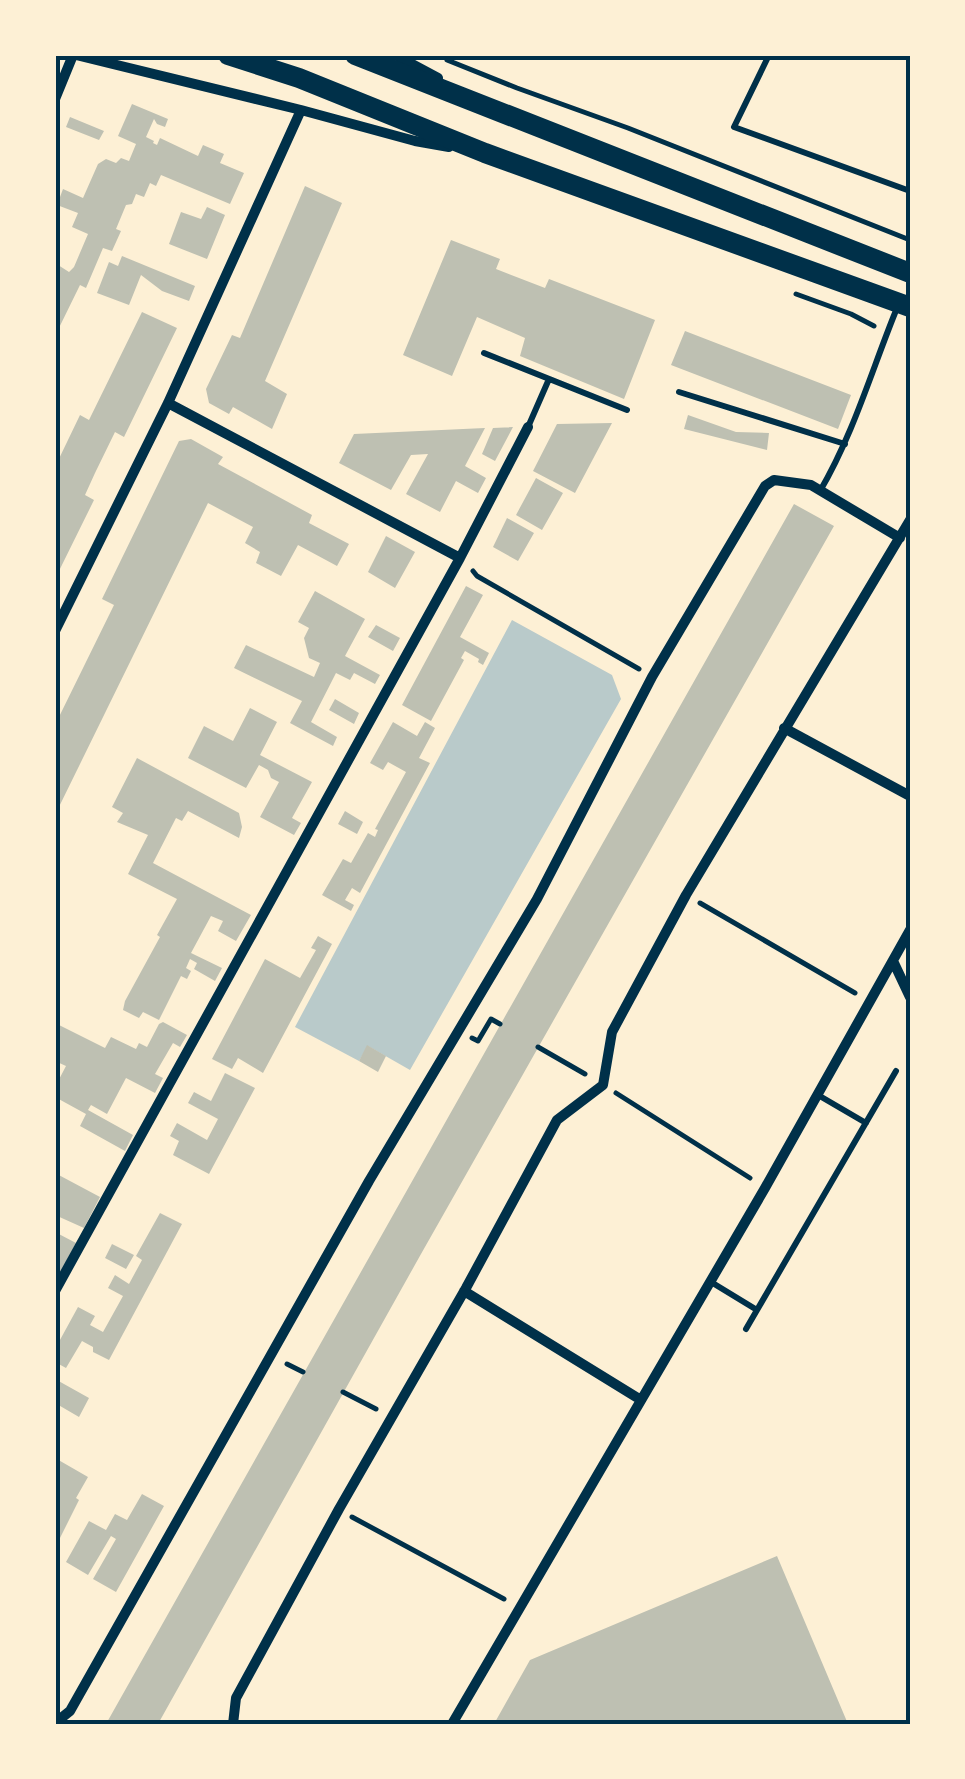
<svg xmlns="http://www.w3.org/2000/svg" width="965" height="1779" viewBox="0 0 965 1779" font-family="'Roboto Condensed',sans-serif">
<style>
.green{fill:#b9caca}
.building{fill:#bec0b2}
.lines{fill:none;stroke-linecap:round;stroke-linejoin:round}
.path{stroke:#003049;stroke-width:5}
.service{stroke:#003049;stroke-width:6}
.minor{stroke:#003049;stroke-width:10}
.primary{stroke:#003049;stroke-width:20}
.neatline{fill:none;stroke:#003049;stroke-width:4}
</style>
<rect width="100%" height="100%" fill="#fdf0d5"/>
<path class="green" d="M512,620L612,675L621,699L410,1070L368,1046L359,1061L295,1027Z"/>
<path class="building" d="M132,104L168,119L165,127L157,124L154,119L146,137L154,141L153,143L157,145L160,138L198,156L203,145L224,154L220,163L244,173L230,204L161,175L156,186L150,183L144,197L136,194L132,204L126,205L116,229L121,231L112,251L103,248L86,288L80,285L55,336V284L59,275L55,273V263L69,272L74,267L88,234L72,227L78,213L57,205L63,189L83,198L98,164L106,159L116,163L121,158L129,161L136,144L118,136Z
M70,117L104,131L99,140L66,127Z
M305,186L342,203L265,381L287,394L272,429L233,407L229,414L209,403L206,389L232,335L240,338Z
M207,207L225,215L207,259L169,244L181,212L201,219Z
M451,240L500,259L496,269L545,288L549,279L655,320L624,399L520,356L525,338L477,317L452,376L403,355Z
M122,256L195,286L189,301L162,291L141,275L129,305L97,293L109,262L118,266Z
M142,312L177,328L124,437L115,432L95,473L85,495L94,500L55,579V491L59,482L55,481V467L80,415L89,420Z
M685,331L851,395L838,429L671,365Z
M688,415L736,432L769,433L767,450L684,429Z
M612,423L575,493L533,471L557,424Z
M513,427L495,461L482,454L493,428Z
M485,428L465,466L486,478L478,493L456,481L440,512L406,494L428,454L411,455L391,490L339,463L354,434Z
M191,439L223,457L218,464L312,515L309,523L349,544L337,566L298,545L281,576L256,563L260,552L245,543L253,527L208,503L55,815V725L114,605L102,599L179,441Z
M536,478L563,493L542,530L516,515Z
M794,504L834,526L421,1254L158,1724H106Z
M507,518L534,533L518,561L493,547Z
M386,536L415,552L395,588L368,572Z
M466,586L483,595L460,637L489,653L483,665L478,662L479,659L465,651L461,658L464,660L431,721L402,705Z
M315,591L365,619L345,656L380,675L375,684L354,673L350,680L336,673L311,722L337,737L333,746L290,723L302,701L234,668L246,645L314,677L320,663L309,658L304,638L309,628L298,622Z
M376,625L400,638L393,651L368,637Z
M335,699L359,713L354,724L329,710Z
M250,708L277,722L260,755L312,782L292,818L301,823L294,835L260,817L279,782L271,778L268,770L259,765L246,788L188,758L204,726L233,741Z
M393,722L417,736L425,722L435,728L419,758L430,763L360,893L352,888L345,900L354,905L351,911L322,895L343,859L351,863L368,833L375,837L378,830L375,829L406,772L388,762L383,770L370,763Z
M137,758L239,813L242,827L239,838L188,811L182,821L176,818L153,863L251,915L236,941L218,931L223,921L211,916L191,953L222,968L215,981L194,969L197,963L190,959L186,968L191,971L187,979L181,976L159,1020L143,1012L139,1018L123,1010L125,1001L160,937L157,935L177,899L128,874L148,835L117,822L123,813L112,807Z
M345,811L363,822L357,834L338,824Z
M318,936L332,944L263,1073L238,1058L232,1069L212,1059L265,959L300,978L316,950L311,948Z
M163,1022L187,1035L180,1047L173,1043L155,1074L163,1078L155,1093L126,1078L107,1114L91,1105L88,1110L133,1135L125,1151L80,1126L86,1114L55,1097V1087L66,1066L55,1061V1023L105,1048L111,1037L136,1049L139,1043L147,1047L159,1024Z
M367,1045L386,1056L378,1072L359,1061Z
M225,1073L255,1088L209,1174L173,1155L179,1141L170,1136L177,1123L207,1140L218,1119L188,1103L194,1092L211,1101Z
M55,1173L100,1197L84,1228L55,1215Z
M160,1213L182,1224L109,1360L93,1352V1347L82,1341L66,1368L55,1362V1349L78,1307L95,1316L90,1325L103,1332L123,1296L108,1288L115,1275L129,1284L142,1260L136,1256Z
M55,1232L76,1243L55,1282Z
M112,1244L134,1255L126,1269L105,1258Z
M55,1379L89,1398L79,1417L55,1403Z
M55,1458L88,1477L76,1498L79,1500L55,1548Z
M142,1494L164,1506L116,1592L93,1579L116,1539L111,1536L88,1575L66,1562L89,1521L106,1530L115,1514L127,1520Z
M777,1556L848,1724H494L530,1660Z"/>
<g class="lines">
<path class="path" d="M447,60L517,88L628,128L910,240
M796,294L851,314L874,326
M473,571L477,576L639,669
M700,903L855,993
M472,1038L478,1041L491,1019L500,1024
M538,1047L585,1074
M616,1093L750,1178
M287,1364L303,1372
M343,1392L376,1409
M352,1517L504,1599"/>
<path class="service" d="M769,55L734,127L910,191
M484,353L627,410
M679,392L845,444
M528,427L549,379
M820,491C854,433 872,369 897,308
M818,1095L866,1123
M711,1282L757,1310
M746,1329L896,1071"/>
<path class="minor" d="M76,55L301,110L415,141L449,147
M395,55L438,78
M55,99L73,55
M168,403L460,558
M55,631L168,403L301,110
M784,728L910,796
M893,961L910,997
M55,1291L460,558L528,427
M464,1291L641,1400
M55,1723L70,1711L369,1181L537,899L652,677L765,486L774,480L811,485L900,538
M233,1724L236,1698L339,1509L466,1288L557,1120L603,1085L612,1032L686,895L910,520
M452,1724L765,1188L910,930"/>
<path class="primary" d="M228,55L299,78L485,153L910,307
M355,55L910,273"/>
</g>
<rect width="965" height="1779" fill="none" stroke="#fdf0d5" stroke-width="115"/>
<rect x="58" y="58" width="850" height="1664" class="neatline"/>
</svg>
